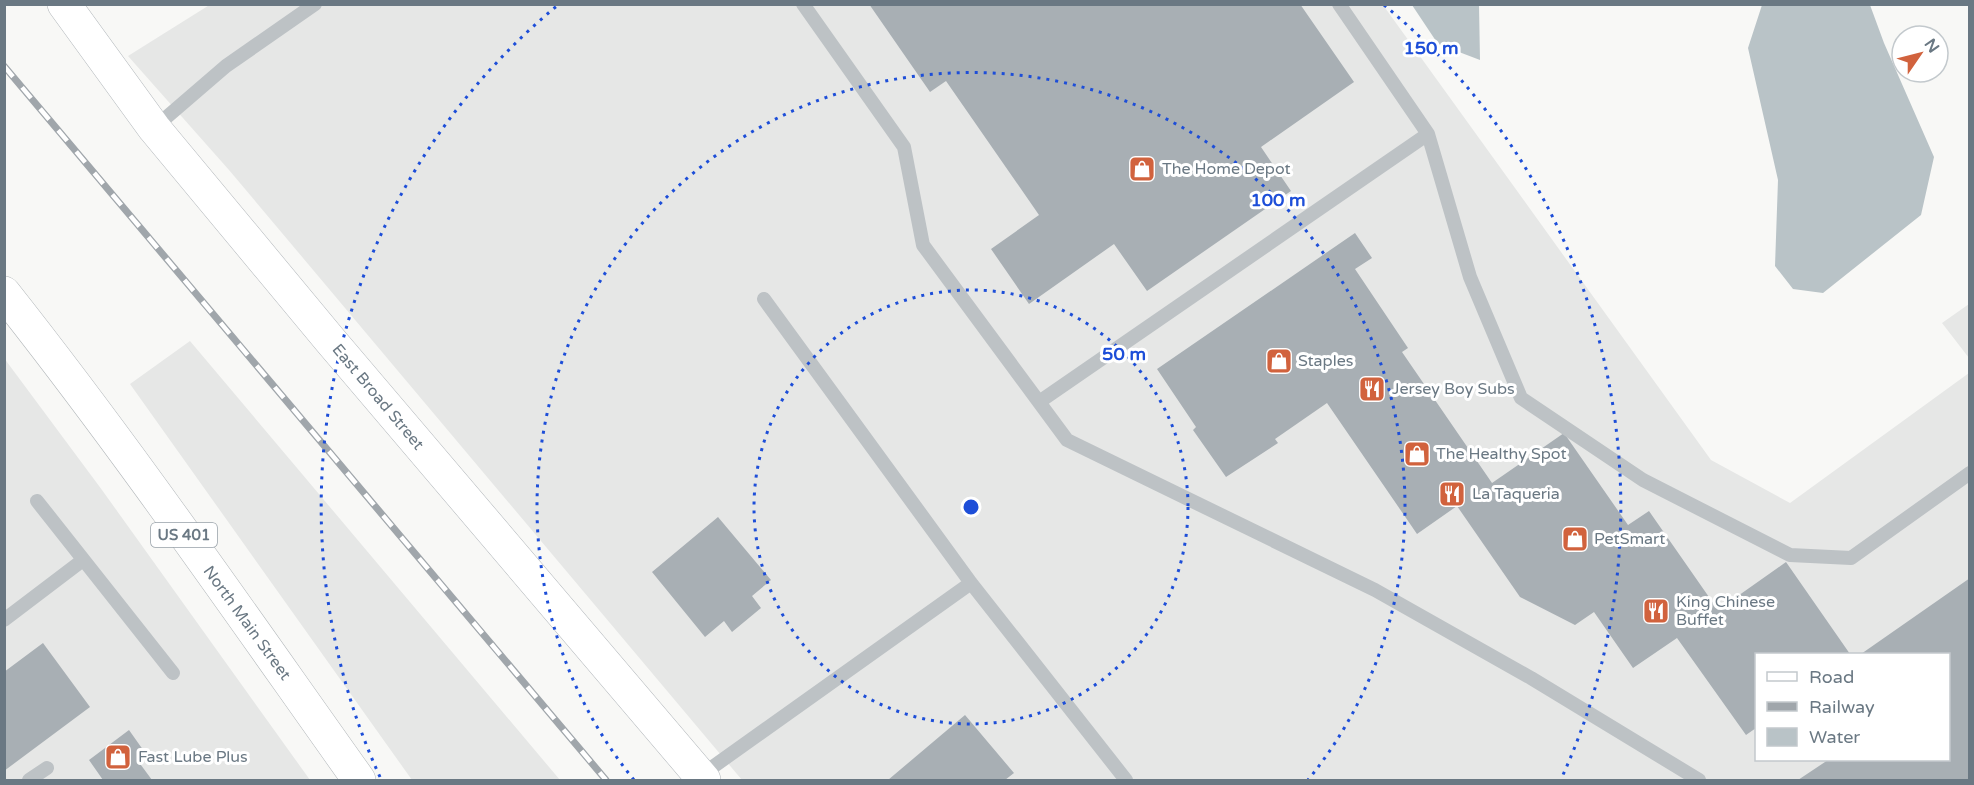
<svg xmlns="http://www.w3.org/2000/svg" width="1974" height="785" viewBox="0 0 1974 785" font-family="'Varela Round',sans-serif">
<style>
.built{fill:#e6e7e6;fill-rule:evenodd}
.water{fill:#b9c3c7}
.building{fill:#a8afb4}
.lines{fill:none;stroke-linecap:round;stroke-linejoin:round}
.secondary-casing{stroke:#b2b7bb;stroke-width:34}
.primary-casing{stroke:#b1b6b9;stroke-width:34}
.lane{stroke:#bdc2c5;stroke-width:14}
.secondary{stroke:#fff;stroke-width:33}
.primary{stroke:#fff;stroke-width:33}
.rail-casing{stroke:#a0a6ab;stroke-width:7}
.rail{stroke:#fff;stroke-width:4.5;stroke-dasharray:14;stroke-linecap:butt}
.ring{fill:none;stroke:#1d4ed8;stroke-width:3;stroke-dasharray:3 6}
.labels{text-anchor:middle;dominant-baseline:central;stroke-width:6;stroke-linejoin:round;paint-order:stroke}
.shield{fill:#fff;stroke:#97a0a8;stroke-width:1.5}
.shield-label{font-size:15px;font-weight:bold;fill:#6a7883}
.poi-label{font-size:16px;fill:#6a7883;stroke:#fff;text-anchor:start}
.street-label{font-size:16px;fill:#6a7883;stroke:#fff}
.centre{fill:#1d4ed8;stroke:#fff;stroke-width:3}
.ring-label{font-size:18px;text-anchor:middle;font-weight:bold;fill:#1d4ed8;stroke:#fff;stroke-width:6;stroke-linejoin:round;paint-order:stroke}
</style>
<rect width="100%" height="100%" fill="#f8f8f6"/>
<path class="built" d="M211,4L1383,5L1711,460L1790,503L1969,373V780H742L229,170L128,56ZM1756,654H1948V760H1756Z
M1969,304V358L1942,323Z
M190,341L560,780H412L130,384Z
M4,358L102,490L310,780H5Z"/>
<path class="water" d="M1412,5H1479L1480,60L1438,44Z
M1762,5H1870L1884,43L1934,157L1921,215L1823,293L1793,289L1775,266L1778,180L1748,48Z"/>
<path class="building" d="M869,4H1300L1354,82L1261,147L1291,191L1147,291L1114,244L1029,304L991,249L1039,215L946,81L930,92Z
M1355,233L1372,258L1355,269L1408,348L1402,352L1492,483L1564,433L1628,525L1649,511L1718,610L1786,562L1850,654H1756V728L1746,735L1677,638L1633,668L1594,612L1575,625L1520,597L1457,506L1417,534L1327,403L1275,439L1278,443L1226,477L1193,430L1196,427L1157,369Z
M718,517L771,580L752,596L761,608L732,632L724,621L705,637L652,572Z
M1970,578V780H1798L1828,760H1948V654H1861Z
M43,643L90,707L4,771V672Z
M965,715L1014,773L1005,780H888Z
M129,730L146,754L138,761L152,780H103L89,760Z"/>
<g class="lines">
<defs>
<path id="secondary" d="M64,4L154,128L330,340L704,780"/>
<path id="primary" d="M4,293C129,451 243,617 359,780"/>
</defs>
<use href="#secondary" class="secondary-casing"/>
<use href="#primary" class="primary-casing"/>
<path class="lane" d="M803,4L904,147L923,245L1067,440L1375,590L1531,678L1699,780
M1339,4L1428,134L1470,277L1521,398L1643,480L1790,555L1851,558L1970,473
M154,128L226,66L315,4
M764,299L971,583L1126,780
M1039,402L1428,134
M37,501L173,673
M4,620L83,560
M700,776L971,583
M29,780L47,768"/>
<use href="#secondary" class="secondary"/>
<use href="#primary" class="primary"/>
<defs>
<path id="rail" d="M4,66L606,780"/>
</defs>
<use href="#rail" class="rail-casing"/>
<use href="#rail" class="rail"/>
</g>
<g class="ring">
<circle cx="971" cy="507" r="217"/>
<path d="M634 780A434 434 0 1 1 1308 780"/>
<path d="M380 777A650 650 0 0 1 558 5M1384 5A650 650 0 0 1 1562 777"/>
</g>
<defs>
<symbol id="shop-square" viewBox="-11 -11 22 22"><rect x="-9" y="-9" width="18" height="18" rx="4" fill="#d1623d" stroke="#fff"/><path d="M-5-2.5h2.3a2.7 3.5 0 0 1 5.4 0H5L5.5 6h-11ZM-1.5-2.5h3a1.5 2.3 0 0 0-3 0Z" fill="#fff"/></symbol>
<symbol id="restaurant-square" viewBox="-11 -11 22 22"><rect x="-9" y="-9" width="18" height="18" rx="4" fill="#d1623d" stroke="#fff"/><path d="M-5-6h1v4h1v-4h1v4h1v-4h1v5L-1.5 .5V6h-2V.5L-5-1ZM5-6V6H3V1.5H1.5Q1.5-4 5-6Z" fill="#fff"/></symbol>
</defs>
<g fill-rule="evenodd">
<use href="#shop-square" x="1127" y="154" width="30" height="30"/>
<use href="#shop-square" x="1264" y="346" width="30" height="30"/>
<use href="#restaurant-square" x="1357" y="374" width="30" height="30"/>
<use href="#shop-square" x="1402" y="439" width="30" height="30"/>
<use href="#restaurant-square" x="1437" y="479" width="30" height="30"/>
<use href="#shop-square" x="1560" y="524" width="30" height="30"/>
<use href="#restaurant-square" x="1641" y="596" width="30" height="30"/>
<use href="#shop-square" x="103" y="742" width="30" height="30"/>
</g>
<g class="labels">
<rect class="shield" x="151" y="523" width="66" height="24" rx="4.5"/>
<g class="shield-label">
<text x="184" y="535">US 401</text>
</g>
<g class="poi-label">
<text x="1162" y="169">The Home Depot</text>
<text x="1298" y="361">Staples</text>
<text x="1392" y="389">Jersey Boy Subs</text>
<text x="1436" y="454">The Healthy Spot</text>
<text x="1472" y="494">La Taqueria</text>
<text x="1594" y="539">PetSmart</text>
<text x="1676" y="602">King Chinese<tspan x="1676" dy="18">Buffet</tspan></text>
<text x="138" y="757">Fast Lube Plus</text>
</g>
<g class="street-label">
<text transform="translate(378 397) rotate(50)">East Broad Street</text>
<text transform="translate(247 623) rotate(54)">North Main Street</text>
</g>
</g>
<circle cx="971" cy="507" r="9" class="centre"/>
<g class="ring-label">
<text x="1431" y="54">150 m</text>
<text x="1278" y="206">100 m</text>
<text x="1124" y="360">50 m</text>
</g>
<rect width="1974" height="785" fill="none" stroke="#6a7883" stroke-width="12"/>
<rect x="1755" y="653" width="195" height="108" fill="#ffffff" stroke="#c3c9cd" stroke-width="1.5"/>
<rect x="1767" y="672" width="30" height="9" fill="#ffffff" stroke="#c3c9cd" stroke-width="1.5"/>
<text x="1809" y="683" font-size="18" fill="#6a7883">Road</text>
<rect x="1767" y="702" width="30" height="9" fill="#a0a6ab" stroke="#c3c9cd" stroke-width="1.5"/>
<text x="1809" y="713" font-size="18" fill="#6a7883">Railway</text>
<rect x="1767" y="728" width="30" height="18" fill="#b9c3c7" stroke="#c3c9cd" stroke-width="1.5"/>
<text x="1809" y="743" font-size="18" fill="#6a7883">Water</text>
<g transform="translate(1920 54) rotate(55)"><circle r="28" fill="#ffffff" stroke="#c3c9cd" stroke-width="1.5"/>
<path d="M0-4.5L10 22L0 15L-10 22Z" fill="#d1623d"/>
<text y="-9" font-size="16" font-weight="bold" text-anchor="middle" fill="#6a7883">N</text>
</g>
</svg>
